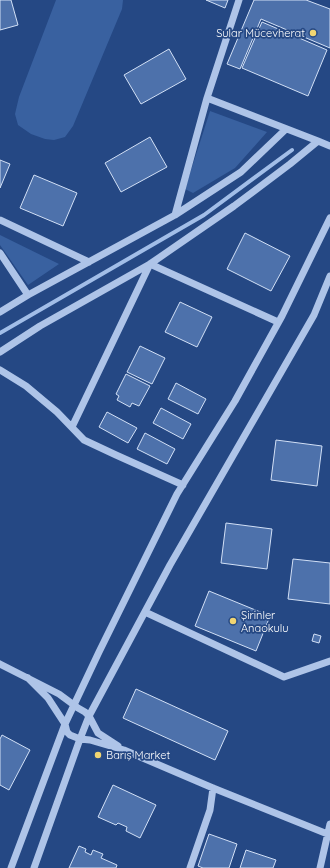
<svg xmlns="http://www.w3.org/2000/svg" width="330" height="868" viewBox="0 0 330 868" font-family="Quicksand,sans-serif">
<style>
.green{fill:#3961a0}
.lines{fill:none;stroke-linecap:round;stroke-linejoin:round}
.stream{stroke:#a2bee8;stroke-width:4}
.building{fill:#4d71ab;stroke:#d2e0f6}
.minor{stroke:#aec4e8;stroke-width:7}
.poi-dot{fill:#f1d572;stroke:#254884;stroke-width:1.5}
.labels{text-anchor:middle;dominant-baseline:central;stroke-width:3.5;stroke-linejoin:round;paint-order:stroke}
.poi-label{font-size:11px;fill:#fff;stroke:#254884;text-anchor:start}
</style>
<rect width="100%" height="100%" fill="#254884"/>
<path class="green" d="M56,0H123L122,9L73,126L65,137L54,140L45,139L31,134L18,125L15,114L19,97Z
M210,111L267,132L235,168L193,193L185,189Z
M0,235L59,264L28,285L0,245Z"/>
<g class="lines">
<path class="stream" d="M0,333L204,215L292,150"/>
</g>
<path class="building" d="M0,0H11L18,25L0,30Z
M206,0H228L225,8Z
M254,0H306L330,9V48L261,19L240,69L227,64Z
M262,22L327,50L308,96L242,68Z
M169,49L186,79L141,104L124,75Z
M150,137L167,167L121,192L105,163Z
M0,160L10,164L0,188Z
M34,175L77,193L63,226L20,208Z
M245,233L290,256L271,291L227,269Z
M180,302L212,317L197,347L165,332Z
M140,346L165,358L152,384L127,372Z
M126,374L150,386L139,406L132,403L130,407L117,400L119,396L116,394Z
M176,383L206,399L198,414L168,399Z
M161,408L191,424L183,439L153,423Z
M107,412L137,428L128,443L99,427Z
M145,433L175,449L167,464L137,449Z
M276,440L322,446L317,486L271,480Z
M226,523L272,529L267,569L221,563Z
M293,559L330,563V604L288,599Z
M209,591L270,616L256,651L195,626Z
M314,634L321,636L319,643L312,641Z
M136,689L228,731L215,760L123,718Z
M2,735L30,750L9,790L0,785V739Z
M113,785L156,805L140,838L126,831L127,827L118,823L116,825L98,817Z
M209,834L237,844L229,868H203L198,866Z
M79,846L86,849L85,852L91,855L93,850L103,854L101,858L117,865L116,868H69Z
M246,850L276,860L273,868H240Z"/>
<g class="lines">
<path class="minor" d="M207,98L318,141
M175,215L207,98L239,0
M0,220L89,262
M0,253L28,295
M0,312L28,295L175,215L241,172L286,129
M0,352L40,326L150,264L234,206L290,164L318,141L330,146
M0,370L26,386L57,412L84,440L116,455L183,485
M72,427L150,264L278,322
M145,612L284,677L330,661
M0,664L59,694L78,708L85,712L89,716L98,733L118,746
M28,678L48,698L65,724L67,732L70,735L80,739L90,740L124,750L213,788L330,835
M11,868L65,724L99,652L177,494L235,401L282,316L330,218
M34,868L80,739L89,716L170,565L314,315L330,276
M190,868L210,810L213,788
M320,868L330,824"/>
</g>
<g class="poi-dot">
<circle cx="313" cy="33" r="4"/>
<circle cx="233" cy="621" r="4"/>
<circle cx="98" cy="755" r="4"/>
</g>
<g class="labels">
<g class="poi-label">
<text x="305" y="33" text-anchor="end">Sular Mücevherat</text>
<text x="241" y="615">Şirinler<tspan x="241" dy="13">Anaokulu</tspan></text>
<text x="106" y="755">Barış Market</text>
</g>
</g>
</svg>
